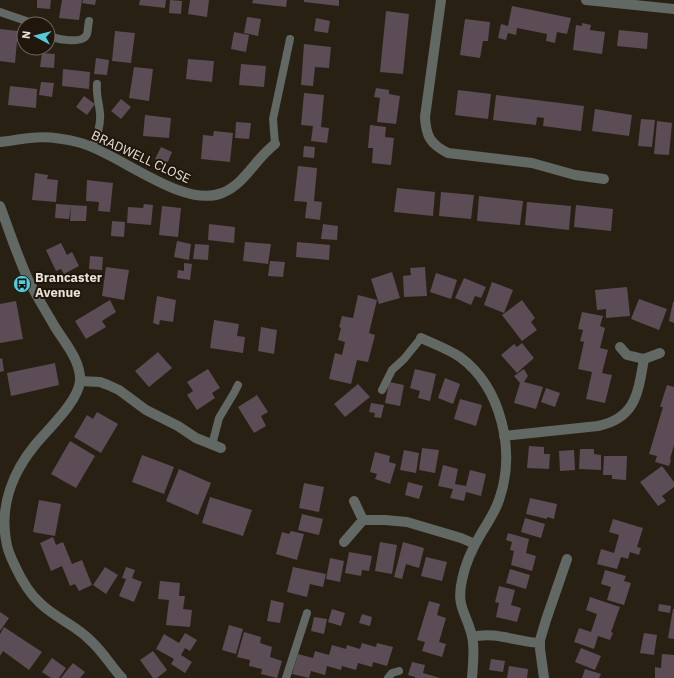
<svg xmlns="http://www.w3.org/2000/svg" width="674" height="678" viewBox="0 0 674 678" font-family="'IBM Plex Sans',sans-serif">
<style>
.building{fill:#5c4c55}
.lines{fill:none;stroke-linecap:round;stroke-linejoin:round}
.service{stroke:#626863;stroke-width:8}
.minor{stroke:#626863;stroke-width:10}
.tertiary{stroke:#626863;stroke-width:10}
.labels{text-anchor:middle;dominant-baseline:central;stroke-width:4;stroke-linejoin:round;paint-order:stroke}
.street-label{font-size:13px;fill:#e8e2da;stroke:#20160b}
.poi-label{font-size:13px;font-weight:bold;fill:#e8e2da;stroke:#20160b;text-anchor:start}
</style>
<rect width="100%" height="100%" fill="#292014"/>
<path class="building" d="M37,0H51L50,9L37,8Z
M62,0H82L79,20L59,18Z
M83,0H96L95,5L82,3Z
M140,0H166L165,8L139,5Z
M170,0L182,1L181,14L169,13Z
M190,0H209L207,17L188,14Z
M253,0H287L286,7L252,3Z
M304,0H339V6L304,2Z
M512,6L571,18L567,34L557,32L555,43L546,41L547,34L517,28L516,35L508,33L506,40L498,38L501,24L508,26Z
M386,11L409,14L403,74L380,72Z
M247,17L261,19L258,36L244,33Z
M316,18L330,21L328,33L314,31Z
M465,19L490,22L488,41H483L480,58L460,55Z
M582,23L591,25L590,30L605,32L602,54L573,50L576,25L582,26Z
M0,29L18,31L15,63L0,61Z
M619,30L648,33L647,49L617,46Z
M115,31L135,33L131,63L112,61Z
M234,32L249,35L246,52L231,49Z
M304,44L331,47L329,68L315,67L313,86L301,85Z
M42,53L55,54L54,68L40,67Z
M96,58L109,60L107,75L94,74Z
M188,59L214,61L212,82L186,79Z
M241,64L266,66L264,87L239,85Z
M134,67L153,69L149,101L129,98Z
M63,69L90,72L89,89L62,86Z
M41,82L54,83L52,97L39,95Z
M10,86L37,89L36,108L8,105Z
M376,88L389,90V94L400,96L396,124L377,122L380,98L374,97Z
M458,90L491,94L488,119L455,115Z
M304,93L324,95L321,127L329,128L327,143L311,141L313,126L301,125Z
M496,95L584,106L581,131L543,126L544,118L537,117L536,125L493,120Z
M84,96L95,104L87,115L76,107Z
M121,99L131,107L121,119L111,111Z
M595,109L632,115L629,136L592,131Z
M145,115L171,118L169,138L143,136Z
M641,119L655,120L652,147L638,146Z
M657,121L672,123L669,155L654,154Z
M236,122L251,123L249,139L235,138Z
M370,125L386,127L385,137L394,138L391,165L372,163L373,148H368Z
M214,131L233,133L230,162L201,159L203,135L213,136Z
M304,146L315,147L314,158L303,157Z
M161,147L172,152L167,164L155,159Z
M298,166L317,168L314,201L322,202L320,220L305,218L307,202L294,201Z
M35,173L48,175L47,179L58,180L56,202L32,200Z
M87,180L113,183L110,212L98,211L99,202L86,201Z
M397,188L435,192L433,216L394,212Z
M441,192L474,195L471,219L439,216Z
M479,196L523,201L520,225L477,221Z
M527,202L571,206L569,230L525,225Z
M56,204L71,205L69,219L55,218Z
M144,204L153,205L151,225L127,223L128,207L143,208Z
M71,205L87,206L86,221H70Z
M576,205L613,209L611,231L574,227Z
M162,206L181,208L178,237L159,235Z
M112,221L125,222L124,237L111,236Z
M209,224L235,227L234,243L208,240Z
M323,224L338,226L337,240L321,239Z
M177,241L191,244L189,260L174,257Z
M245,242L271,244L268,264L243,261Z
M297,242L330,245L329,260L296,257Z
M61,243L67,255L72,252L79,266L64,274L61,269L56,271L46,250Z
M195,244L209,245L208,260L193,259Z
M90,256L103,257L102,270L89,269Z
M270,261L285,262L283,277L268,276Z
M184,263L192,264L190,280L177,278L178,270L184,271Z
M106,267L129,270L124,300L102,296Z
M425,267L427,296L404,297L403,276L411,275L410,268Z
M392,272L400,298L379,304L371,279Z
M436,273L457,280L451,299L430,292Z
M464,278L486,287L481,298L475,296L471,305L455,298Z
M492,282L513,290L504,313L484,305Z
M627,287L630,316L606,318V309L597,310L595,290Z
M358,295L377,300L369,333L375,335L368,362L357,360L351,384L329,379L335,353L342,355L345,342L338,340L341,328L339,327L342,316L353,318Z
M157,296L176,300L173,322L160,320L159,325L153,323Z
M639,299L667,309L659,330L631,319Z
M110,300L116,312L102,321L106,327L86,339L75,321Z
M522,300L535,318L531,322L537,330L522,341L502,315Z
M16,301L23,339L0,343V304Z
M673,302H674V323L669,321Z
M582,312L603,316L600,326L605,328L600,348L608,350L602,373L612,375L605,403L586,399L592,372L578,369L584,342L580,341L583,330L578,329Z
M214,320L239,324L237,336L245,337L243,353L210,348Z
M261,327L277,330L274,354L258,351Z
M522,343L534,358L517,373L501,355L514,344L517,347Z
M158,352L172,368L149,387L135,371Z
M2,358L4,371L0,372V359Z
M55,363L59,385L11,396L7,373Z
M208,369L220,388L212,393L215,398L197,410L187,395L193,391L187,382Z
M415,369L436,374L430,401L418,398L420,391L410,388Z
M524,369L528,376L524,382L543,387L536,409L514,403L520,383L514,376Z
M445,378L460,384L453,404L438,398Z
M389,382L404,385L400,406L385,403Z
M358,384L370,397L345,417L334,404Z
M667,385L674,387V445L670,459L671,460L669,466L655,462L657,456L649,454L663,407H660Z
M546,388L560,393L555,407L541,402Z
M257,395L268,412L261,416L266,426L254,433L238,407Z
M460,399L482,405L476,426L454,419Z
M371,403L384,405L381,418L374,417L375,413L369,412Z
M97,412L118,424L101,453L74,437L87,415L93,419Z
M70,441L95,456L76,488L51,474Z
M529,446L544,447V454H550L549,469L527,468Z
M422,448L439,450L435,473L419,470Z
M580,449H594V454L601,455V470L579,469Z
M404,450L419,453L416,473L400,470Z
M574,450L575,470L560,471L559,451Z
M375,452L390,456L389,462L396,464L390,484L375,479L377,474L370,472Z
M142,455L174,467L164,494L132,482Z
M604,456H627L626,480L612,479V475H603Z
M443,465L458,469L455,484L466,486L470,470L486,474L481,496L466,492L464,501L450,498L453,489L438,486Z
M662,466L674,482V487L662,496L666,501L658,506L640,482Z
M179,469L211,483L198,515L166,501Z
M408,482L423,486L419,499L405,495Z
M304,483L324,487L319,512L299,508Z
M210,497L252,510L243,536L202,523Z
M530,498L557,504L554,519L547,517V519L526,514Z
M39,500L61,504L55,536L33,532Z
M302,514L323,519L319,535L298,530Z
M525,518L545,524L541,538L521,532Z
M613,519L643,528L637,547L641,548L639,555L630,552L628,559L621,557L617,569L597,564L601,549L614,553L619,535L609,532Z
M291,531L304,534L297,560L276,554L282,532L289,534Z
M508,533L529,539L526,553L536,556L532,571L511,565L514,551L510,550L512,542L506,540Z
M53,537L56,545L63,542L72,564L82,560L92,585L79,591L75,584L70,586L62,566L51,571L40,543Z
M380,542L397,545L392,574L375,571Z
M403,542L424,548L419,568L406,564L402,579L394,577Z
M349,552L372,556L369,571L362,570L361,576L345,573Z
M426,557L447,562L442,581L421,576Z
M330,558L344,561L340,582L326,579Z
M105,567L118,575L106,594L93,585Z
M126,567L135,570L132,578L142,582L134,602L119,596L126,579L122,578Z
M293,567L326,574L323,587L310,584L307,597L287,592Z
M510,569L530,575L526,589L506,583Z
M605,570L626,576L624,581L631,583L624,605L607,600L611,587L601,584Z
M160,581L180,583L179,596H185L183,609L192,610L190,627L166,625L169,600L158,599Z
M499,586L515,590L511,605L521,608L517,622L496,617L499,603L495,602Z
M590,597L620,607L611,632L613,633L610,640L598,636L594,649L574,642L579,628L591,632L597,614L586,610Z
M271,600L284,603L280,623L267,621Z
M429,601L440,604L437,615L446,618L439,642L446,644L442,657L422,651L425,642L417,640Z
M659,604L671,606L670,613L658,611Z
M332,609L345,613L341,626L328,622Z
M673,609H674V639L668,638Z
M0,612L9,618L0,631Z
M362,614L372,617L370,626L359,623Z
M314,617L327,619L324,634L311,631Z
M229,625L243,629L236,654L222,650Z
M4,627L42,652L29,670L3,651L0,656V634Z
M244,632L261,637L260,643L272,647L270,657L282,661L277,678L261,674L262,669L249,666L250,660L237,657Z
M185,633L197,640L190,651L185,648L181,655L192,662L185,673L171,664L174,659L156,649L164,634L179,643Z
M644,633L657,635L654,655L640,653Z
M362,643L376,647L377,643L393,647L387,666L373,662L372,667L358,663L356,670L342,666L341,670L327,666L325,675L311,671L309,678L292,674L298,654L313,658L315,651L329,655L332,645L346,649L347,645L360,649Z
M581,648L601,656L595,670L575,662Z
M153,651L167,670L157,678H153L140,660Z
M662,654L674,655V678H655V667L661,668Z
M52,658L66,668L59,678H51L42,672Z
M491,659L505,661L503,672L489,670Z
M412,662L425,665L423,673L440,678H415V677L408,675Z
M73,663L85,672L80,678H61Z
M509,666L528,669L527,678H507Z
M585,669L601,674L599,678H582Z"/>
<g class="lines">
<path class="service" d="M0,12L35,24
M48,35C55,39 83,45 87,34C88,31 88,25 89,21
M275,144L273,119L290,39
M92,147C97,137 101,125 100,113C99,103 96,94 97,84
M382,390L392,370L404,359L421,338
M212,445L219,418L234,393L238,385
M286,678L307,613
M388,678L392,673L399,671"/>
<path class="minor" d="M441,0L425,117C426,136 430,144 448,153L532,163L575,175L604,179
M0,142C10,141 20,139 30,138C46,136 66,139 81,143C120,154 183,209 222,193C245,184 255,159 275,144
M0,206C9,230 17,255 28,279C36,296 46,311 55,327C65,343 81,361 80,381C78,402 48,429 35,445C13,472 0,505 6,540C7,549 11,558 15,566C21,579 29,593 40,603C55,618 76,625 91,641C103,652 111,666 122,678
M421,338C434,344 448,349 460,357C502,388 516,452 499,500C495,512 488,522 482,532C473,547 465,564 462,580C456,607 466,612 472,636C475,649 473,664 472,678
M644,359L660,353
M80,381L100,382L108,385L119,390L146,410L178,426L196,438L221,448
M504,436L598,426C636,418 638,393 644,359L627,355L620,347
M354,501L363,520
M344,542L363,520H385L407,522L461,538L475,544
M472,637C495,631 517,642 540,643
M544,678L540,649V640L546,620L567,559"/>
<path class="tertiary" d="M586,0L674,9"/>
</g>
<defs>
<symbol id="bus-disc" viewBox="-11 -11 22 22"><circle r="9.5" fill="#53cbda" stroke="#20160b"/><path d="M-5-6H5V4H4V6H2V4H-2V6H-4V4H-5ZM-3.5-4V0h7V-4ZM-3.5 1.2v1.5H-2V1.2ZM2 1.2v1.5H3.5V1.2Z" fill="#111"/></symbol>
</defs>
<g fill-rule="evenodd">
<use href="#bus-disc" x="12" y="274" width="20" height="20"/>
</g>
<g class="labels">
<g class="street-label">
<text transform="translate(141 157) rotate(25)">BRADWELL CLOSE</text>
</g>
<g class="poi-label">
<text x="35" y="277">Brancaster<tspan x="35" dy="15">Avenue</tspan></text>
</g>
</g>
<g transform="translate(36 36) rotate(277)"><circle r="19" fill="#20160b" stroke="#70685e"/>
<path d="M0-3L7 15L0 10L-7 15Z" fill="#53cbda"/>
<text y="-6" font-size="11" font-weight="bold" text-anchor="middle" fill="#e8e2da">N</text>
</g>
</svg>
